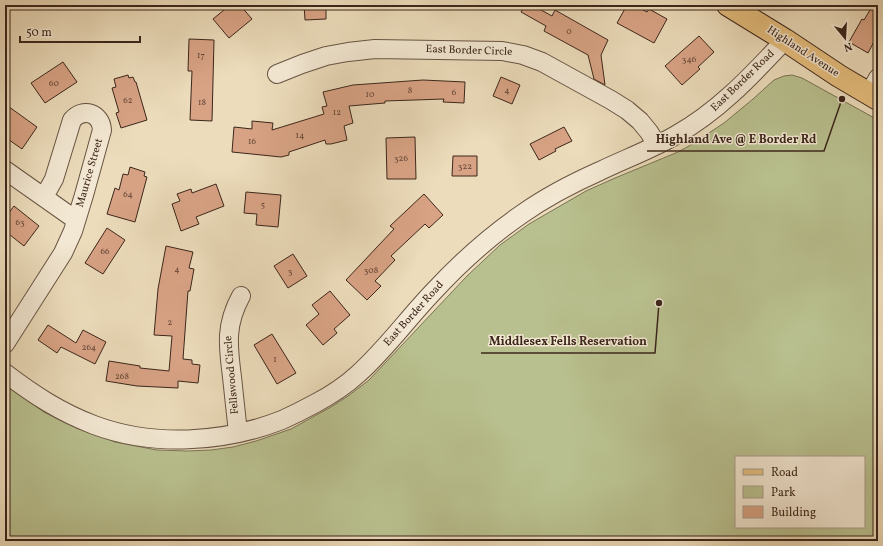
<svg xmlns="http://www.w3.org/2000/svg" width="883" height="546" viewBox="0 0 883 546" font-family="Vollkorn,serif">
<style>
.green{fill:#b9c08f;stroke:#7a7355;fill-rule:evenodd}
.building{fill:#d8a385;stroke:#3c261b}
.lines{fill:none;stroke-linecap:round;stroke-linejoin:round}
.minor-casing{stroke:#685443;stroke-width:20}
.major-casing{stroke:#3c261b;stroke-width:24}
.minor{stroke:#f3e8d3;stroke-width:18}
.major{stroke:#e6be7e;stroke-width:22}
.labels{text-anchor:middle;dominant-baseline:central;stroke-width:3;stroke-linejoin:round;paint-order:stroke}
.number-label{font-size:9px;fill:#634536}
.street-label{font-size:11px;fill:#3c261b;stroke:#f3e8d3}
.leader{fill:none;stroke:#3c261b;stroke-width:1.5}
.callout-dot{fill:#3c261b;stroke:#f3e8d3;stroke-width:1.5}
.callout-label{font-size:12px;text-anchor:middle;font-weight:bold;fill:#3c261b;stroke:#f3e8d3;stroke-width:3;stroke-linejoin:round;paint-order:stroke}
</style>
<rect width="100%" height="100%" fill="#ecdcbb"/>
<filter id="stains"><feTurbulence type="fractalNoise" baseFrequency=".005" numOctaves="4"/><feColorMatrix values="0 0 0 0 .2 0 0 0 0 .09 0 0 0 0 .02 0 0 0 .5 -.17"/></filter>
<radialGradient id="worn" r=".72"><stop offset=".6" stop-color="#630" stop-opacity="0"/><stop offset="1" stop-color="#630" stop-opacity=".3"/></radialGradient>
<path class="green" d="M792,75L802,78L878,120V541H5V385L44,412L64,422L115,442L157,450L187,451L211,450L233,447L256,441L291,429L331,407L348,396L369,380L467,276L500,245L529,224L586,191L615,178L678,152L689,146L724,123L753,99L774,80L784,76ZM736,457H864V527H736Z"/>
<path class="building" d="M230,5H240L252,19L229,38L213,19Z
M304,5H326V19L305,20Z
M525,5H532L552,16L555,10L608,40L601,55L605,85L594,79L588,55L544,31L546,26L521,12Z
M627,5H634L647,12L649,9L667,19L654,43L617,23Z
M873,5H878V34L868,53L849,42L862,19L864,20Z
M699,36L714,52L698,67L700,69L682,85L665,66Z
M189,39L214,40L212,121L190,120L192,71H188Z
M63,62L77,82L45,103L31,83Z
M128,75L129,78L133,77L135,82H136L147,120L121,128L116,113L119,112L112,88L116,87L114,79Z
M501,77L520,85L512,104L493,96Z
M423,80L465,82L464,103L443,102L444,99L385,101V103L349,106L353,123L344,126L347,140L331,144H326L325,140L289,152V155L281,157L232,152L234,127L252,129V121L273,123L272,130L324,114L322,107L327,106L323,92L353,85Z
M5,104L37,127L22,149L5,137Z
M564,127L572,141L555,149L556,151L539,160L530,144Z
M415,137L416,179H387L386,138Z
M453,156H477V176H452Z
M130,167L145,172L144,176L147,177L135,222L107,214L115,188L119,190L123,174L128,175Z
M216,184L224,206L196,217L199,224L181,231L172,204L180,201L177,194L191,189L192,193Z
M246,192L281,195L278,227L256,225L257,214L244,213Z
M424,194L443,215L429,228L425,224L391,256L395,260L375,281L381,286L367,300L346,280L394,229L390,226Z
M14,206L39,226L24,246L5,231V218Z
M107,228L125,240L103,274L85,263Z
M166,246L193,252L189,268L194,269L190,291H188L183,359L192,360V364L200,365L198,383L178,381V388L137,386L106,381L109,361L140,366V368L169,371L172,336L154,335L158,289Z
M293,254L307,276L288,288L274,266Z
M330,291L350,315L334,329L337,333L323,345L306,325L319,314L312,305Z
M48,325L76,343L83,330L106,342L95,364L61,347L57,353L38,340Z
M272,334L296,373L277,384L254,345Z"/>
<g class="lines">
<defs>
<path id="minor" d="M277,74L302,64L326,56L348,52L375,49L502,51L523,55L542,62L611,100L627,110L640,121L649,132L657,145
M869,94L878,78
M5,170L76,220
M5,344L63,253L73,231L84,195L102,130C101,113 83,107 72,120L54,179L44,197
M5,373C34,395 60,412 94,425C153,447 223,443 282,420C293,415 305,409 316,403C331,395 345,386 358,374C386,349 408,318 434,291C460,263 490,236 522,214C546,197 573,183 600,171C625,159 652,149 676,135C719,111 752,75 785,40
M238,433C236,414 234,396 232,377C228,346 225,325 241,296"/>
<path id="major" d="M728,5L785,40L839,76L878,99"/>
</defs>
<use href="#minor" class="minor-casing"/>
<use href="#major" class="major-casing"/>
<use href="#minor" class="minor"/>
<use href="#major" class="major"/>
</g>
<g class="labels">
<g class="number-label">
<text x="569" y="31">0</text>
<text x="201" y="55">17</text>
<text x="689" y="59">346</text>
<text x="54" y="83">60</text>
<text x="410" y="90">8</text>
<text x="507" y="90">4</text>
<text x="454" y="92">6</text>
<text x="370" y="94">10</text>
<text x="128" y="100">62</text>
<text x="202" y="102">18</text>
<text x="337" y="112">12</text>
<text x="300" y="135">14</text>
<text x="252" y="141">16</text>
<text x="401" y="158">326</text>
<text x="465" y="166">322</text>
<text x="128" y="194">64</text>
<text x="263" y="204">5</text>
<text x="20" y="222">63</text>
<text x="105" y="251">66</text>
<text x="177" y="269">4</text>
<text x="371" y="270">308</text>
<text x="290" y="271">3</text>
<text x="170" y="322">2</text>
<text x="89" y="347">264</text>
<text x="275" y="359">1</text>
<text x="122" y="376">268</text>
</g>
<g class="street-label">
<text transform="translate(469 51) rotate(2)">East Border Circle</text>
<text transform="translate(803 52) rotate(33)">Highland Avenue</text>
<text transform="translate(743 81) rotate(-44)">East Border Road</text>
<text transform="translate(90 173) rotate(-74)">Maurice Street</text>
<text transform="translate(414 314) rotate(-48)">East Border Road</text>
<text transform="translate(232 375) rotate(-95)">Fellswood Circle</text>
</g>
</g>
<path class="leader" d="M842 99L824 151H647M659 303L655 353H481"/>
<g class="callout-dot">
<circle cx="842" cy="99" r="4"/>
<circle cx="659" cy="303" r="4"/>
</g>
<g class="callout-label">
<text x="736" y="143">Highland Ave @ E Border Rd</text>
<text x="568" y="345">Middlesex Fells Reservation</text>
</g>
<rect width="883" height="546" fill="none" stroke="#ecdcbb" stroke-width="20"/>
<rect x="6" y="6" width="871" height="534" fill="none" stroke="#3c261b" stroke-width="2"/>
<rect x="10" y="10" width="863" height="526" fill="none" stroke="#3c261b"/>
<rect x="735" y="456" width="130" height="72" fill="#f3e8d3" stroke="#aa9a89"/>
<rect x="743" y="469" width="20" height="6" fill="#e6be7e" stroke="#aa9a89"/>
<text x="771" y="476" font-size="12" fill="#3c261b">Road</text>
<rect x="743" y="486" width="20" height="12" fill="#b9c08f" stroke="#aa9a89"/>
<text x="771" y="496" font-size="12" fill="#3c261b">Park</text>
<rect x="743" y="506" width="20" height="12" fill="#d8a385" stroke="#aa9a89"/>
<text x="771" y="516" font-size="12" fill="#3c261b">Building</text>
<g transform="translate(845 38) rotate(162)" stroke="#f3e8d3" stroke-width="3" paint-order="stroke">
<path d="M0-3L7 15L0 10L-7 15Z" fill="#3c261b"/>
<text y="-6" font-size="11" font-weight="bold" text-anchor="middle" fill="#3c261b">N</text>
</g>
<path d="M20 36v6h120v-6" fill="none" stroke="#3c261b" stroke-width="2"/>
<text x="26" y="36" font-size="12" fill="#3c261b" stroke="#f3e8d3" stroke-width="3" paint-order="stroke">50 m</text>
<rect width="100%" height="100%" filter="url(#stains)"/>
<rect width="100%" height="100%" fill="url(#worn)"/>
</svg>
